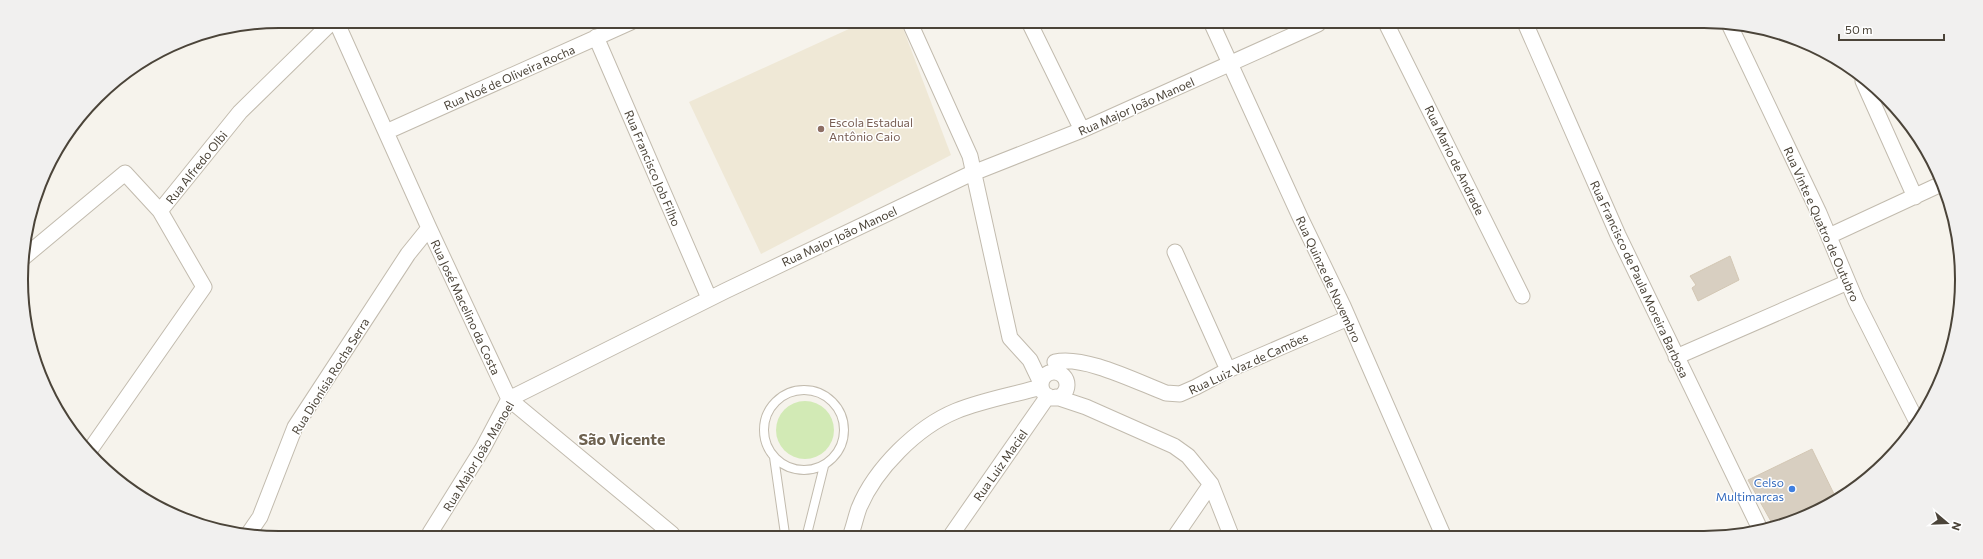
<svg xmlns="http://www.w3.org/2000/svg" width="1983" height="559" viewBox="0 0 1983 559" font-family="Commissioner,sans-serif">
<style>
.education{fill:#efe8d6}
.green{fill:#d2eab5}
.building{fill:#d8cfc1;stroke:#d3c7b4}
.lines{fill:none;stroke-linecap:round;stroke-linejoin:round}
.service-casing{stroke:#c2bbae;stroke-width:10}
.minor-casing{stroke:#c2bbae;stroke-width:17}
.service{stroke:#fff;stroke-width:8}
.minor{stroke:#fff;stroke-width:15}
.education-dot{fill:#8d6e63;stroke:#fff;stroke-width:1.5}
.shop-dot{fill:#3f7fe0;stroke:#fff;stroke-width:1.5}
.labels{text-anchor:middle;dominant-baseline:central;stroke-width:3;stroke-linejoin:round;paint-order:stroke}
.street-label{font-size:12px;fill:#4b4439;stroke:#fff}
.education-label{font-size:12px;fill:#785e54;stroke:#fff;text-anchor:start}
.shop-label{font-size:12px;fill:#366cbe;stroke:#fff;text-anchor:end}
.district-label{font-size:16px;font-weight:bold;fill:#6e6250;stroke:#fff}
.rim{fill:none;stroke:#4b4439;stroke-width:2}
</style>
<rect width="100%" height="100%" fill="#f6f3ec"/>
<path class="education" d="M862,23H901L951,155L761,254L689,102Z"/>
<path class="green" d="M776 430a29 29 0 1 1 58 0a29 29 0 1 1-58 0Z"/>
<path class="building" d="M1730,256L1739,280L1698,301L1692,288L1696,285L1690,276Z
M1812,449L1836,498L1818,511L1773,525L1748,480Z"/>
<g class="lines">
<defs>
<path id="service" d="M764 430a40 40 0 1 1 80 0a40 40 0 1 1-80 0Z
M774,457L785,534
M807,534L824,466"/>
<path id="minor" d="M336,21L429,228L509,399L672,534
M910,23L970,156L1010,338L1030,360L1041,383
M1030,24L1082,130
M1212,24L1301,219L1343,306L1443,535
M1387,25L1522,296
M1526,25L1618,235L1760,529
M1730,26L1819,213L1856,301L1916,420
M596,37L709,298
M1863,81L1915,197
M386,132L631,22
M160,211L240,112L333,21
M1829,236L1939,185
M1175,252L1228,370
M23,258L125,173L160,211L204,287L90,450
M1676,357L1848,282
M1055,362C1084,355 1137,382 1166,393L1180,394L1196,387L1228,370L1348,318
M1041 385a13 13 0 1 1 26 0a13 13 0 1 1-26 0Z
M1056,397L1086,407L1174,446L1188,456L1211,484L1231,535
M249,533L260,517L295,427L408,254L429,228
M430,533L483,448L509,399L725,291L968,175L1082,130L1318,24
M851,534C854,526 856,516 859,508C875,469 917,427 956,411C983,400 1013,395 1041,387
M952,534L1048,396
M1176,535L1211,484"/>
</defs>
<use href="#service" class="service-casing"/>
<use href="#minor" class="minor-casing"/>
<use href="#service" class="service"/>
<use href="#minor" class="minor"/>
</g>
<circle class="education-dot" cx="821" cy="129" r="4"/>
<circle class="shop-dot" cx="1792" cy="489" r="4"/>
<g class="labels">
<g class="street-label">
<text transform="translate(509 77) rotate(-24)">Rua Noé de Oliveira Rocha</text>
<text transform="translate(1136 106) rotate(-24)">Rua Major João Manoel</text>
<text transform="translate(1455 160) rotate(64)">Rua Mario de Andrade</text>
<text transform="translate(196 167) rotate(-51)">Rua Alfredo Olbi</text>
<text transform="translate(653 168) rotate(67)">Rua Francisco Job Filho</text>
<text transform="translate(1822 224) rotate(66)">Rua Vinte e Quatro de Outubro</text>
<text transform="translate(839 236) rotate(-25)">Rua Major João Manoel</text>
<text transform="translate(1329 279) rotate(65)">Rua Quinze de Novembro</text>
<text transform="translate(1640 279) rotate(65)">Rua Francisco de Paula Moreira Barbosa</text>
<text transform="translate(466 307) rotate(65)">Rua José Macelino da Costa</text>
<text transform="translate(1248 363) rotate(-25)">Rua Luiz Vaz de Camões</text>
<text transform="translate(330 376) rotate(-58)">Rua Dionísia Rocha Serra</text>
<text transform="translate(478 456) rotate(-59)">Rua Major João Manoel</text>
<text transform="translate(1000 465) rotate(-55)">Rua Luiz Maciel</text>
</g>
<g class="education-label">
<text x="829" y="122">Escola Estadual<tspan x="829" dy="14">Antônio Caio</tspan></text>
</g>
<g class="shop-label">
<text x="1784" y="482">Celso<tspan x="1784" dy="14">Multimarcas</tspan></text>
</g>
<g class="district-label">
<text x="622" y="438">São Vicente</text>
</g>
</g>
<path d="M0 0H1983V559H0ZM279 28H1704A251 251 0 0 1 1955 279V280A251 251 0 0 1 1704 531H279A251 251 0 0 1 28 280V279A251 251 0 0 1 279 28Z" fill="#f1f0ef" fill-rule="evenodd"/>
<path class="rim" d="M279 28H1704A251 251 0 0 1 1955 279V280A251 251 0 0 1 1704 531H279A251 251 0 0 1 28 280V279A251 251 0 0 1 279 28Z"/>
<g transform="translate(1947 523) rotate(109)" stroke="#ffffff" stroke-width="3" paint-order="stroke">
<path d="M0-3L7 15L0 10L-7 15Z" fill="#4b4439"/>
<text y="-6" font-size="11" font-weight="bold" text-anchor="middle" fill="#4b4439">N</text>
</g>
<path d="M1839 34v6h105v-6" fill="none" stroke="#4b4439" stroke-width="2"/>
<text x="1845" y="34" font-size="12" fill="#4b4439" stroke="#ffffff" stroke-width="3" paint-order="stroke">50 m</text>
</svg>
